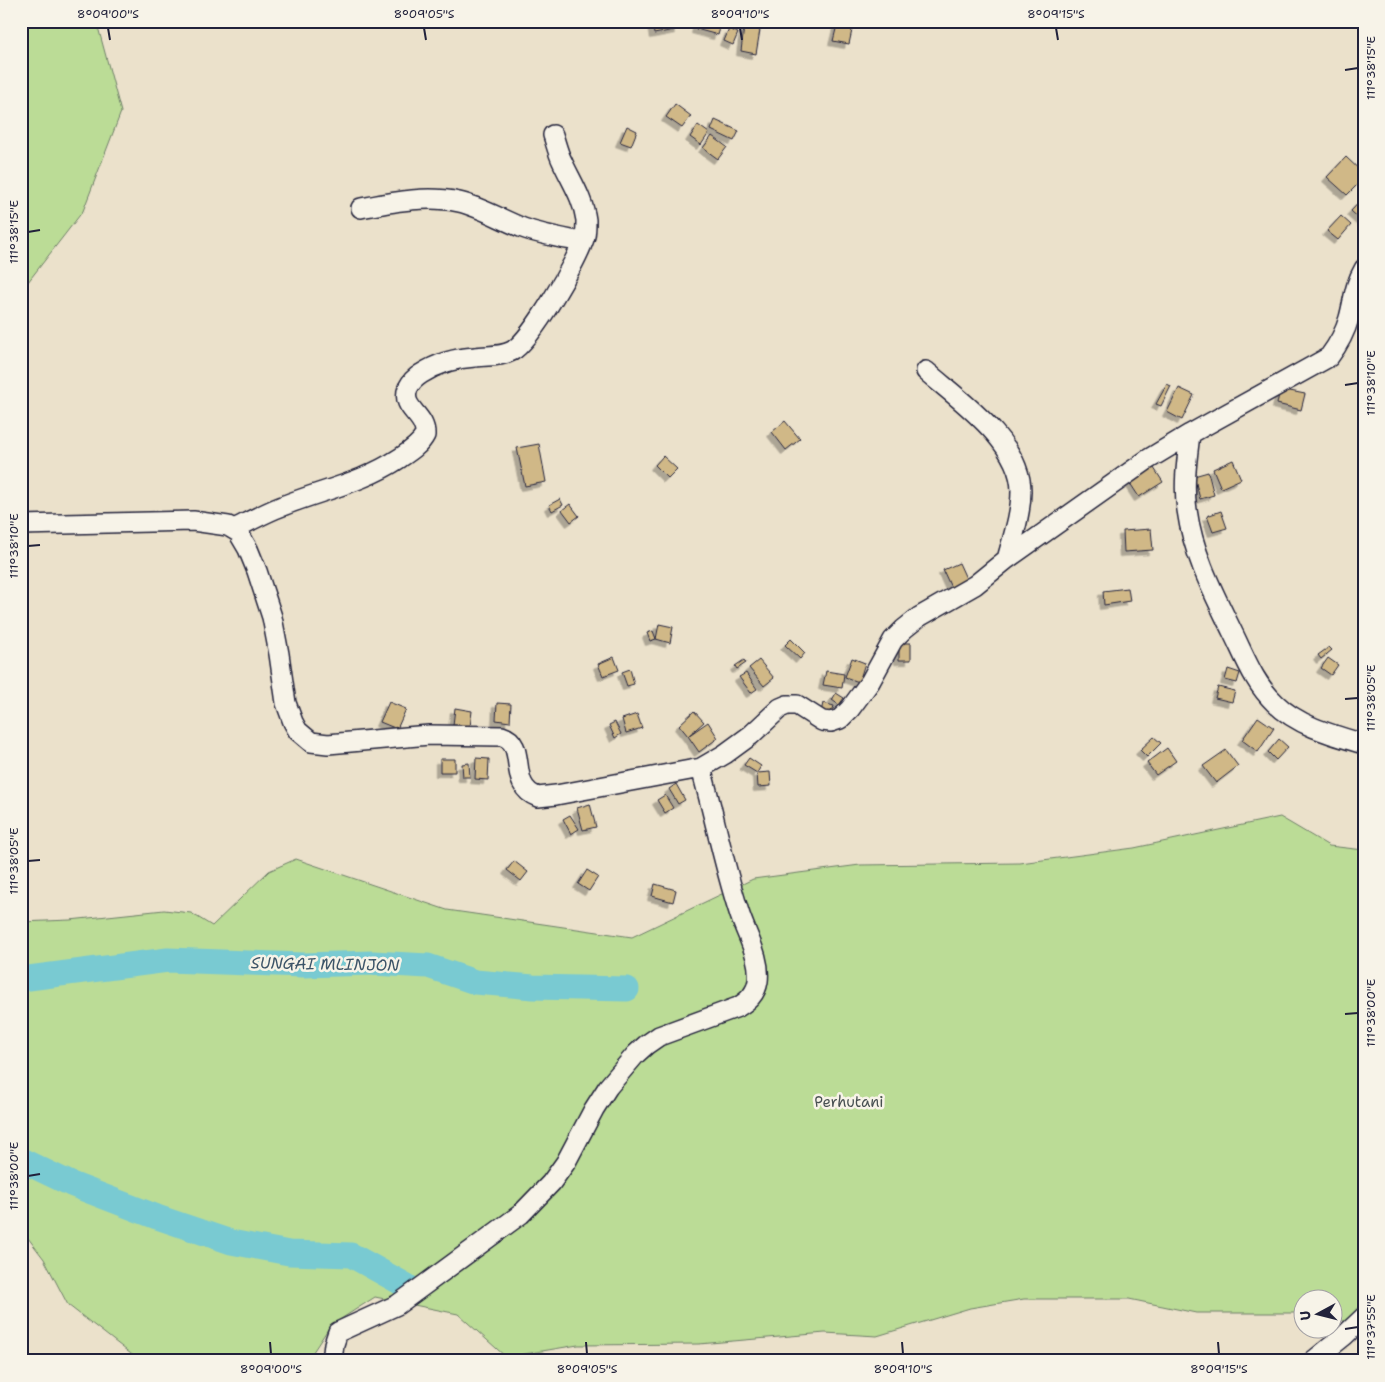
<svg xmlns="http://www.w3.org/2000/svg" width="1385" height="1382" viewBox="0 0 1385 1382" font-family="'Shantell Sans',sans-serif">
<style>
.green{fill:#bbdc96;stroke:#6e7f68}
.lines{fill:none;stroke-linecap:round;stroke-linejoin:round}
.river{stroke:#79cad2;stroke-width:25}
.building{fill:#d0b887;stroke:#22223b;filter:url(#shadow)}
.minor-casing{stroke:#22223b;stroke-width:22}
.minor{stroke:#f7f3e8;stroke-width:19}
.ticks{fill:none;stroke:#22223b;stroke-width:2}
.labels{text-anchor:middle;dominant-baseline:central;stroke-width:5;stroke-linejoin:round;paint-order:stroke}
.park-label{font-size:15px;fill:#485052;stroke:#f7f3e8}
.water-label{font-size:16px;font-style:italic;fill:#3c5468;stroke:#f7f3e8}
.neatline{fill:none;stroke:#22223b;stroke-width:2}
.ticks-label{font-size:12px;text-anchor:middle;fill:#22223b}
</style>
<defs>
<filter id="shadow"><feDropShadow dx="-4.5" dy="4.5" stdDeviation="0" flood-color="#0004"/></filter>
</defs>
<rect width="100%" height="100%" fill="#ebe1cb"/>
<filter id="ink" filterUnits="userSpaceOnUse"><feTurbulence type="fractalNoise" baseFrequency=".02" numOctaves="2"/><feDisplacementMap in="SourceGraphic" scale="10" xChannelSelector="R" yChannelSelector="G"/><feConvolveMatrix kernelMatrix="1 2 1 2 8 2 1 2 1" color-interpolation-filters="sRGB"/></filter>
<g filter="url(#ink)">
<path class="green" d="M21,21H103L98,27L121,112L83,211L21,291Z
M1280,817L1329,846L1364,850V1338L1336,1315H1333L1332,1300H1302V1313H1196L1129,1299H1024L970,1308L877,1336L825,1333L699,1344L578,1345L506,1357L458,1314L375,1297L330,1326L307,1361H140L68,1305L44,1259L28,1238L21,1233V922L70,920L164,910L191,913L212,926L269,871L296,859L447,910L632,937L753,879L860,865L1020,863L1134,848Z"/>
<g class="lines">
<path class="river" d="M21,979L168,960L303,965L373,963L428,966L475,982L533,987L627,989
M21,1160L71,1184L157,1217L231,1242L289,1253L351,1255L407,1286"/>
</g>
<path class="building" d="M652,21H677L679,29L654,34Z
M838,21H854L849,44L833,41Z
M698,22L720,28L718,35L696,29Z
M744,27L760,30L756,54L741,51Z
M729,29L738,33L733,45L724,41Z
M675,104L691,116L682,128L666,117Z
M715,120L739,131L734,141L711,130Z
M698,125L709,133L701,145L690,137Z
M627,126L637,131L631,146L620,142Z
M712,136L727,147L718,159L703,148Z
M1346,157L1364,174V178L1347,195L1327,177Z
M1364,197V223L1351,211Z
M1341,216L1351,225L1338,240L1327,231Z
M1167,384L1171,386L1161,406L1156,404Z
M1179,388L1194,395L1182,420L1167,412Z
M1280,389L1305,394L1301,410L1277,404Z
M785,421L800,439L786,450L772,432Z
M539,444L546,482L525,486L517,448Z
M663,456L677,469L668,478L655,465Z
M1233,460L1241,479L1221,488L1213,469Z
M1152,465L1163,482L1139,497L1128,480Z
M1208,472L1214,495L1200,499L1194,476Z
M560,499L563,505L552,511L549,505Z
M570,504L579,516L571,522L562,510Z
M1221,511L1227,528L1213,532L1207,516Z
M1151,529L1153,550L1124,552L1123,531Z
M959,563L969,585L953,592L943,570Z
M1128,588L1130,601L1104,605L1103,591Z
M659,624L673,627L670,643L656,639Z
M653,631L656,639L650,641L647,633Z
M791,639L805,653L800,659L785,645Z
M899,643H911V660H899Z
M1329,647L1332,650L1321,659L1318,655Z
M614,657L619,670L603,676L598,664Z
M852,658L865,663L859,682L845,677Z
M1328,658L1338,665L1331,675L1321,668Z
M744,660L746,663L737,669L735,666Z
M759,660L774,678L764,686L749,668Z
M630,669L634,684L627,686L622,672Z
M1228,669L1240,673L1237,683L1225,680Z
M826,671L844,674L842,688L823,685Z
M746,673L757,689L751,693L739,677Z
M1218,687L1235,691L1232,702L1215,698Z
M836,693L844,698L839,705L832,700Z
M389,702L406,709L397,729L380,722Z
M497,703L511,704L510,722L496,720Z
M823,703L834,706L831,715L821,712Z
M455,708L472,711L470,727L453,725Z
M694,711L704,722L688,736L679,725Z
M637,714L642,728L626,733L622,719Z
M1258,717L1274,728L1258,752L1242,740Z
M615,722L621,734L615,738L609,725Z
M708,722L718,738L699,752L688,736Z
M1154,737L1161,743L1147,757L1140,750Z
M1279,739L1288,747L1276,760L1268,752Z
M1167,748L1176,761L1156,775L1147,763Z
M1226,750L1238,766L1216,783L1203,766Z
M476,758L489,759L488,780L475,779Z
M749,758L761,766L757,773L744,765Z
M440,759H455V772H440Z
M469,763L470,777H463L462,764Z
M770,772L771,786L758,787L757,773Z
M676,784L685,800L678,804L669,789Z
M665,795L673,808L665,813L657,800Z
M590,804L596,827L583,830L577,808Z
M570,815L579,829L571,834L563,819Z
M514,861L528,872L521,881L507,870Z
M587,870L598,877L589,891L578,884Z
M655,884L676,890L673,902L652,896Z"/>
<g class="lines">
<defs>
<path id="minor" d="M361,208C393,202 426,195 459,202C481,207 502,220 523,228C542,235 562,238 582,242
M926,371C959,400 1021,442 1021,491C1021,514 1013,537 1007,559
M1190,434C1187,459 1183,486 1187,510C1193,554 1213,592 1232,631C1245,657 1254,683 1275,703C1298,726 1333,735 1364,744
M21,525L193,521L228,526L238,532L248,549L257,571L272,617L279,654L286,703L293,722L298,731L311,742L328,744L429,735L502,736C529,744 506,786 538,797L556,795L701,768L725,754L751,735L780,708L787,705H797L822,721L831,722L840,719L850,709L870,682L893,640L904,629L919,617L975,585L1007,559L1147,460L1190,434L1329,357C1338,345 1345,333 1349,318C1354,300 1354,286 1364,269
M234,529C248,522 261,515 275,509C317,491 361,484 400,458C409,452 420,445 425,435C426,414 400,409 408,388C411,382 416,377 421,374C438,363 455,358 475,357C488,355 501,357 512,351C532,340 578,259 585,236C586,231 586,225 586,220C583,198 571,181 562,161C558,153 556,144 553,135
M332,1361L334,1344L338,1332L397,1305L521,1214L551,1183L566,1162L594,1109L608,1087L636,1054L646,1045L659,1036L738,1007C748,1001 756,994 758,981C761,957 746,935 739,912C724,866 714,815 701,768
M1313,1361L1344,1336L1364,1317"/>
</defs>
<use href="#minor" class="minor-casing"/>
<use href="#minor" class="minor"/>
</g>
</g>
<path class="ticks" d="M108,28L110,40M424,28L426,40M740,28L742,40M1056,28L1058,40M1345,70L1358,68M28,232L40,230M1345,385L1358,383M28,546L40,545M1345,699L1358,698M28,861L40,860M1345,1014L1358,1013M28,1176L40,1174M1345,1329L1358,1327M270,1342L271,1354M586,1342L587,1354M902,1342L903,1354M1218,1342L1219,1354"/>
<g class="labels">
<g class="park-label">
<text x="849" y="1102">Perhutani</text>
</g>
<g class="water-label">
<text transform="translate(325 964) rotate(1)">SUNGAI MLINJON</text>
</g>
</g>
<rect width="1385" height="1382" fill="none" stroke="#f7f3e8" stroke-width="55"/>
<g transform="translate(1318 1314) rotate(263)"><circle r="24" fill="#f7f3e8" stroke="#a29fa3"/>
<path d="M0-4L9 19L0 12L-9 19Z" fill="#22223b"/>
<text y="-8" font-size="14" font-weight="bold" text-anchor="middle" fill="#22223b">U</text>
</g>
<rect x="28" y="28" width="1330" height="1326" class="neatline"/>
<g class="ticks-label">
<text x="108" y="18">8°09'00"S</text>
<text x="424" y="18">8°09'05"S</text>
<text x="740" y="18">8°09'10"S</text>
<text x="1056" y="18">8°09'15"S</text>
<text transform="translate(1371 68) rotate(-90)" y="4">111°38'15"E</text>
<text transform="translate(14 232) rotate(-90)" y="4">111°38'15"E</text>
<text transform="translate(1371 383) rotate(-90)" y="4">111°38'10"E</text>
<text transform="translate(14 546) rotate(-90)" y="4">111°38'10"E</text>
<text transform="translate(1371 698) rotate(-90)" y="4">111°38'05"E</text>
<text transform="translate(14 861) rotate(-90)" y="4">111°38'05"E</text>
<text transform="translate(1371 1013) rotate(-90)" y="4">111°38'00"E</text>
<text transform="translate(14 1176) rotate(-90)" y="4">111°38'00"E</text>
<text transform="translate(1371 1327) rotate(-90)" y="4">111°37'55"E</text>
<text x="271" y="1373">8°09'00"S</text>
<text x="587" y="1373">8°09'05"S</text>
<text x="903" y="1373">8°09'10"S</text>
<text x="1219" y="1373">8°09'15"S</text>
</g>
</svg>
